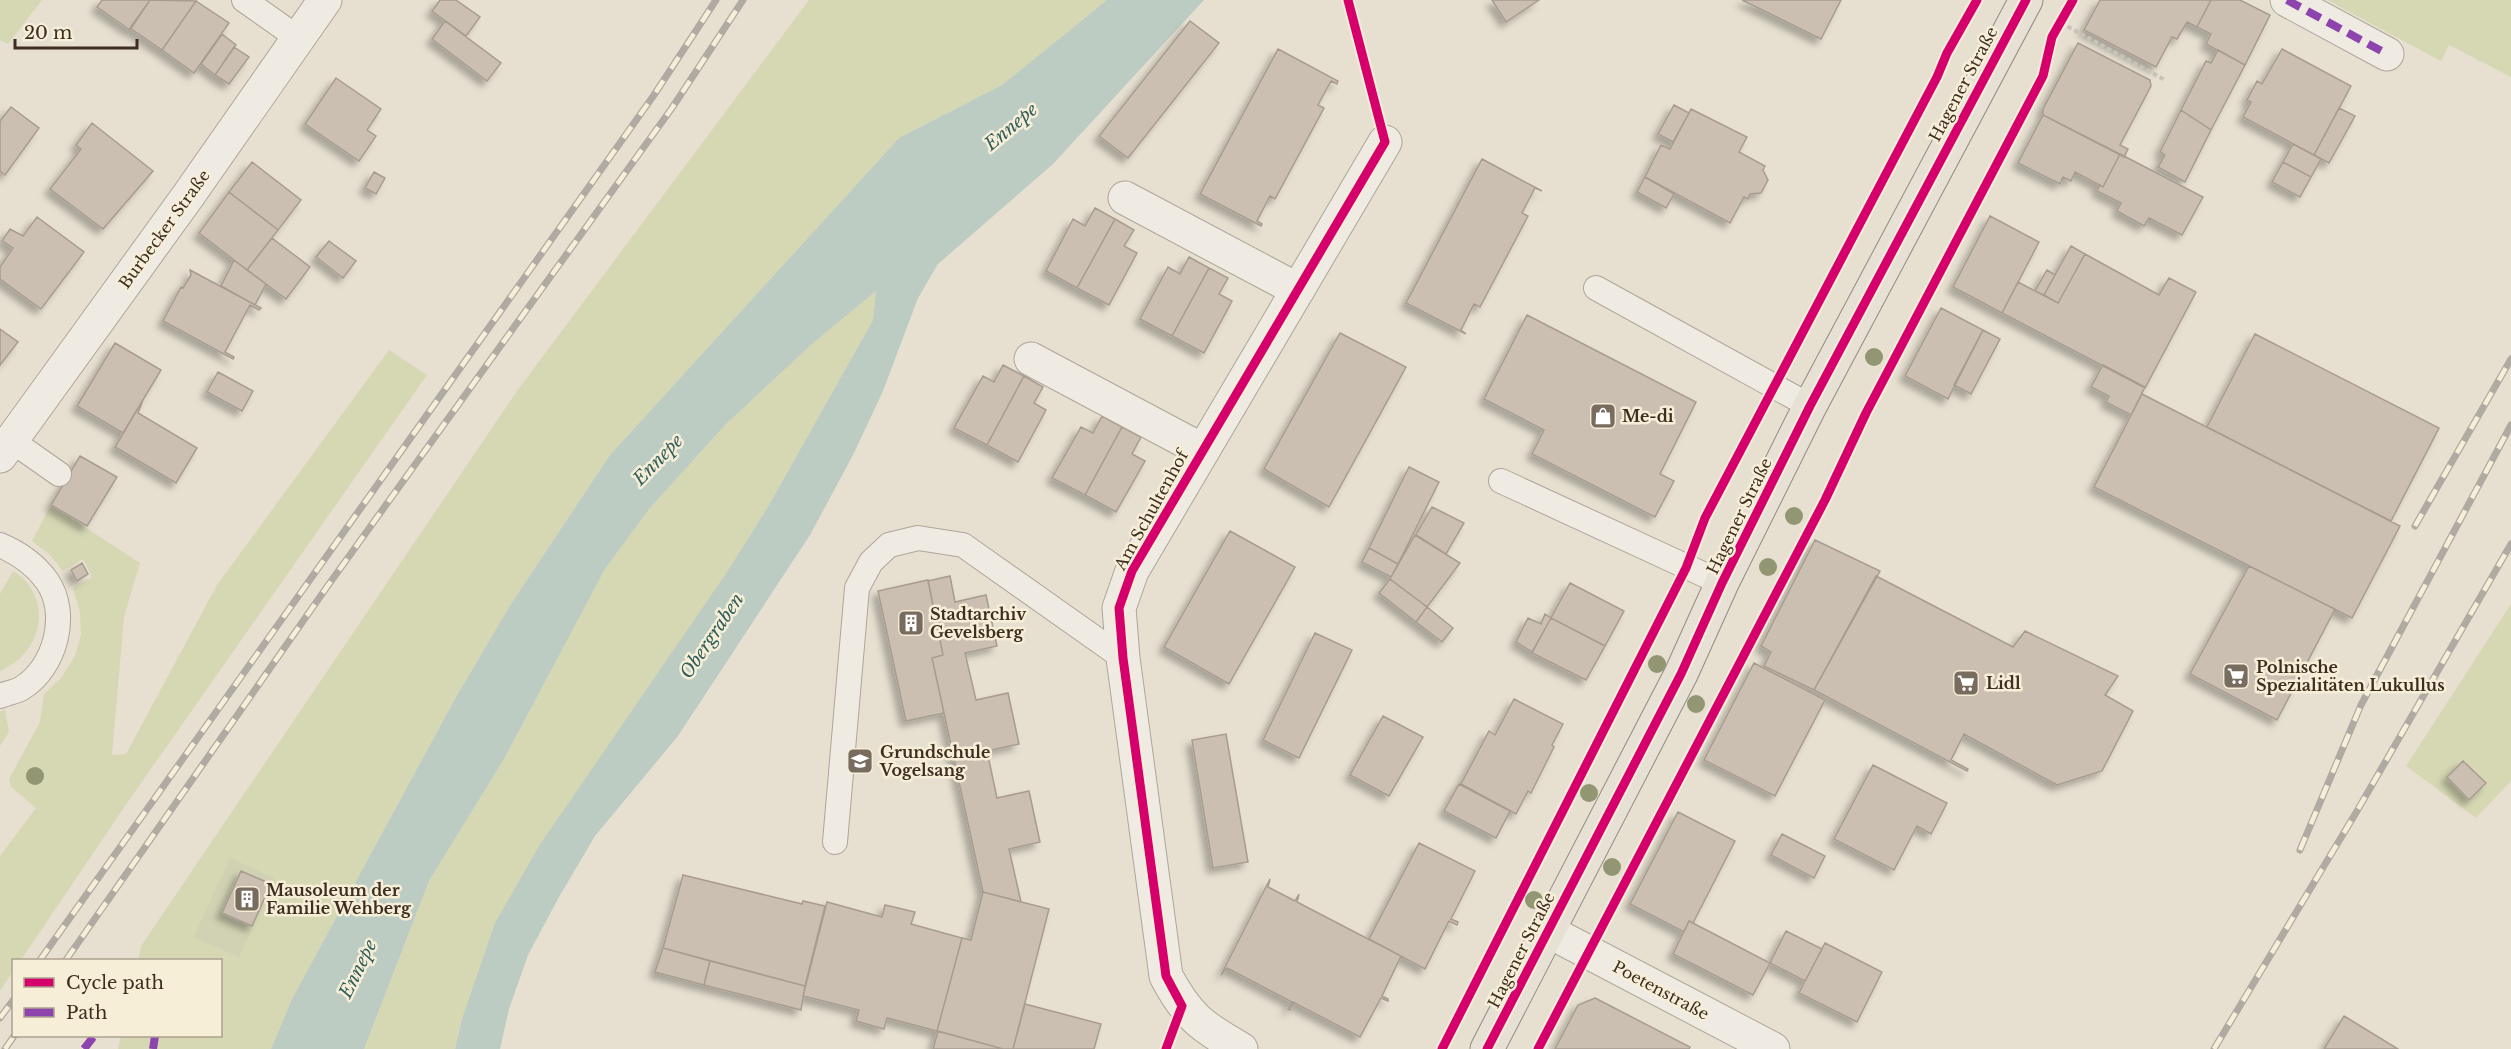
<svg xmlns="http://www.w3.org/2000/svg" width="2511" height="1049" viewBox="0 0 2511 1049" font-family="'Libre Baskerville',serif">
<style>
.green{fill:#d6d7b3}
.cemetery{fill:#d1d1b3}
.water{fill:#bcccc2}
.building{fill:#cbbfb2;stroke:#a89c90;stroke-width:1.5;filter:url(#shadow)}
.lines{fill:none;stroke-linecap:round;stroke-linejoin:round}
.service-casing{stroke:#ada599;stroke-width:26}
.minor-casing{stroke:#ada599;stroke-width:35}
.primary-casing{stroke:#928b80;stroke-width:35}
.path{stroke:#c8c2b9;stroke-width:4;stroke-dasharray:4.5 3;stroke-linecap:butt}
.service{stroke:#efebe3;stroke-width:24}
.minor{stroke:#efebe3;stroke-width:33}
.primary{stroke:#e6e1d4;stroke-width:33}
.rail-casing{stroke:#afaaa2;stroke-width:7}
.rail{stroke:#f7eed8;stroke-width:4.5;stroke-dasharray:14;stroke-linecap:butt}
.quiet{stroke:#8e44ad;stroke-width:8;stroke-dasharray:15 8;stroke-linecap:butt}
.cycleway-casing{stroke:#f7eed8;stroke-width:13}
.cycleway{stroke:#d6006c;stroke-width:9}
.tree{fill:#929673}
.labels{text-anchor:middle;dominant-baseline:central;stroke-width:5;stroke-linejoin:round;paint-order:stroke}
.street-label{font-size:16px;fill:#3d2e20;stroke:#f7eed8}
.poi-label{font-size:16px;font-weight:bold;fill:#3d2e20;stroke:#f7eed8;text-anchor:start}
.water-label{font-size:18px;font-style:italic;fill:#2f5d5a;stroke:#f7eed8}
</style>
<defs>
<filter id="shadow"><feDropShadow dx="-5.5" dy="5.5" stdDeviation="3" flood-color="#0004"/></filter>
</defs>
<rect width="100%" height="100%" fill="#e7e0d1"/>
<path class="green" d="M0,0H42L8,44L0,40Z
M809,0H1107L1002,85L899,138L610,455L511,604L456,697L292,999L271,1049H118L121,1036H220V960H138L141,946L517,391Z
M2327,0H2511V77L2449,45L2441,61Z
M876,291L873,320L769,505L725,575L462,1019L455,1049H364L429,881L504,759L605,569L650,508L726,424L812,344Z
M389,350L427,375L125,806L21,960H14L13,971L0,991V856L36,808L11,787L9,779L40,722L44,694L61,678L75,656L81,635L80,612L73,588L92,577L83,559L63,571L49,554L32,541L51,505L140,563L124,617L112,755L126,754L217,585Z
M13,571C44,589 47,630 23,655C17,662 8,667 0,671V594Z
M2511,604V781L2476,818L2406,766Z
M5,710L9,732L0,746V711Z"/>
<path class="cemetery" d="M230,858L274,878L239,957L194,937Z"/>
<path class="water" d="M1107,0H1204L1053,164L938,264L918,298L883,391L853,455L810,535L678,736L595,836L559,897L528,955L509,1009L500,1049H455L462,1019L495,923L539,846L725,575L769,505L873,320L876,291L812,344L726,424L650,508L605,569L504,759L429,881L364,1049H271L292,999L456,697L511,604L610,455L899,138L1002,85Z"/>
<path class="building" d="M102,0H150L130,30L97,7Z
M150,0L196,1L162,50L130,28Z
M440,0H456L480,17L466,36L432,11Z
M1492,0H1539L1506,22Z
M1742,0H1841L1821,39Z
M2100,0H2211L2197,27L2187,22L2177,39L2172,37L2156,67L2084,30Z
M2211,0H2240L2270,15L2245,65L2206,44L2211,34L2197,27Z
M196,1L229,23L194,73L162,50Z
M445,21L501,63L487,81L432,39Z
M1190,21L1219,43L1128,158L1099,136Z
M222,34L236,45L215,75L201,64Z
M2078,43L2150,80L2151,86L2120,145L2128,149L2124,157L2043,115V109Z
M234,47L249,57L229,84L215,75Z
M1278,49L1338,81L1337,84L1331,81L1318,105L1324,108L1275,199L1270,196L1257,221L1262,224L1261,226L1200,194Z
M2282,49L2351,86L2314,155L2243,117L2251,102L2247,100L2257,81L2262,84Z
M2218,50L2245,65L2211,130L2181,110L2206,61L2211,63Z
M336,78L381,109L367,130L376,136L359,161L305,124Z
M1674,105L1689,113L1673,142L1658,134Z
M11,107L39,128L5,175L0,171V121Z
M2339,108L2355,116L2329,163L2314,155Z
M1691,109L1747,137L1739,152L1765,166L1763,170L1768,180L1761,193L1750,194L1748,199L1744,197L1730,223L1645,177L1661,145L1670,149Z
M2181,110L2211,130L2185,182L2158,167L2165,155L2160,152Z
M2043,115L2120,154L2103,187L2075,172L2071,181L2063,177L2060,184L2018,163Z
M92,123L153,171L103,229L50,189L81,149L76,145Z
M2293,144L2321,159L2311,177L2283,162Z
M2120,154L2203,197L2182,235L2149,218L2144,226L2117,211L2121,203L2097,191L2100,185L2103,187Z
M1482,159L1542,191L1535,188L1522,213L1528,216L1480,307L1474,304L1461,330L1466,334L1406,303Z
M252,162L301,200L278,230L229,192Z
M2283,162L2311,177L2300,197L2272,182Z
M374,172L385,178L376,194L365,188Z
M1645,177L1674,194L1666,208L1637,192Z
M229,192L278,230L247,270L199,233Z
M1095,208L1115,219L1077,288L1046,271L1073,219L1085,226Z
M1990,216L2039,242L2002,313L1953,287Z
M37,217L84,252L41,309L0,279V267L13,248L2,241L10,229L23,236Z
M1115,219L1134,230L1124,246L1137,253L1109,305L1077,288Z
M272,238L310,267L286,299L247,270Z
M329,241L356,261L343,278L316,257Z
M2071,246L2085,254L2058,303L2044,295Z
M2085,254L2159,295L2169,278L2196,292L2145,388L2002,313L2018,282L2058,303Z
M1189,257L1209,268L1172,336L1140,319L1168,267L1180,274Z
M234,260L266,284L255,305L221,286Z
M1209,268L1228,278L1219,294L1232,301L1204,353L1172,336Z
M190,270L261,308L259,310L250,305L225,352L234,357L233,359L163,321L181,287L183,288L191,275Z
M2047,270L2055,275L2044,295L2035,291Z
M1941,308L1983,330L1948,399L1905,376Z
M1527,315L1696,402L1660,474L1674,481L1655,517L1532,454L1544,430L1484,399Z
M0,329L18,342L0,365Z
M1983,330L2000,339L1971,394L1954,385Z
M1340,333L1406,367L1329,507L1264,469Z
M2255,334L2439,428L2391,521L2207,427Z
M115,343L161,370L123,433L77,406Z
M1003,365L1024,376L987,445L954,428L983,376L994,382Z
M2103,365L2145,387L2131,415L2106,402L2109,396L2091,387Z
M218,372L253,391L242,411L207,392Z
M1024,376L1043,387L1034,403L1046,410L1018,462L987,445Z
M2142,394L2400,526L2352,618L2094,487Z
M143,400L138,413L197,448L176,483L115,447Z
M1102,416L1122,427L1085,495L1052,478L1081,427L1093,433Z
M1122,427L1141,437L1132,454L1145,461L1116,512L1085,495Z
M80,456L117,477L87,526L51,505Z
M1409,467L1439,482L1398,564L1369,548Z
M1432,507L1464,523L1446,554L1416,535Z
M1230,531L1295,567L1229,684L1164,647Z
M1415,535L1460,563L1427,607L1390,579Z
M1815,540L1880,571L1814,690L1764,666L1771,652L1761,646Z
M1369,548L1398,564L1391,577L1362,562Z
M82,563L88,574L77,581L71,570Z
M2249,566L2335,609L2277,720L2190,674Z
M950,576L955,602L986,595L997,646L965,653L976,700L1008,693L1019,744L987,751L997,798L1029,791L1040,842L1009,849L1021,902L983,892L932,658L943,655L928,581Z
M1876,576L2013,647L2025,631L2118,676L2105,695L2133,711L2102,771L2057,785L1964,734L1951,760L1968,769L1967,771L1814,690Z
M1390,579L1427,607L1416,622L1379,593Z
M928,580L943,655L932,658L944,713L906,721L878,591Z
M1570,583L1624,611L1605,646L1551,618Z
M1427,607L1453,628L1442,642L1416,622Z
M1545,614L1551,618L1532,652L1516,642L1528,618L1541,624Z
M1551,618L1605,646L1586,680L1532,653Z
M1315,633L1352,650L1299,758L1263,740Z
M1754,663L1825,700L1775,796L1704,760Z
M1514,699L1563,724L1552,745L1554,747L1531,793L1528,791L1516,814L1461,784L1489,731L1495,735Z
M1383,716L1423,737L1389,796L1350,775Z
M1226,734L1248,862L1213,868L1192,740Z
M2463,761L2486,783L2469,800L2447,777Z
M1873,765L1947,803L1931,834L1917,826L1894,870L1834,839Z
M1459,784L1510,811L1496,838L1444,811Z
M1678,812L1735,841L1693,923L1689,921L1684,932L1630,904Z
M1782,834L1825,856L1814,878L1771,855Z
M1419,843L1475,871L1451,919L1458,922L1457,925L1449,921L1425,969L1369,939Z
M241,871L271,884L252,926L222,913Z
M683,875L802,904L803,901L825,906L805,986L663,948Z
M1270,879L1268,887L1295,901L1299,894L1297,902L1401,956L1382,996L1388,999V1001L1381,998L1360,1037L1293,1002L1290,1010L1288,1009L1292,1002L1227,968L1221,975Z
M983,892L1049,909L1013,1049H1003L937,1031L962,938L971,940Z
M827,902L882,917L885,905L915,912L911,924L962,938L937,1031L887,1018L884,1029L856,1021L859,1010L803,996Z
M1689,921L1770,963L1753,995L1673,954Z
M1786,931L1822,949L1805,981L1770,963Z
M1825,943L1882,972L1857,1022L1799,993Z
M663,948L710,961L704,985L655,972Z
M710,961L805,986L801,1010L704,985Z
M1595,998L1690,1047L1689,1049H1555L1578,1005Z
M1025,1004L1101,1024L1094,1049H1013Z
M2344,1016L2398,1049H2324Z
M938,1031L1003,1049H933Z"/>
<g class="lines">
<defs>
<path id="service" d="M244,0L298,38
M1596,288L1810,406
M12,441L59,474
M1501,481L1722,583
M0,545C19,553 35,564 47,581C70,614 55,668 22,688C16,692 7,693 0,696
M835,842L857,588L871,562L889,545L918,538L963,545L1123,658"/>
<path id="minor" d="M2287,0L2387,54
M1125,198L1298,290
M1031,359L1202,450
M0,456L188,196L325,0
M1548,931L1773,1049
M1241,1049C1202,1027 1187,1016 1166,976L1123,658L1119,608L1132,571L1385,142"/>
<path id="primary" d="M1487,1049L1681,674L1722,583L1810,406L2026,0"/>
</defs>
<use href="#service" class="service-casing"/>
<use href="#minor" class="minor-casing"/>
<use href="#primary" class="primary-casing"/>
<path class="path" d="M2061,23L2165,80"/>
<use href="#service" class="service"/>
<use href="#minor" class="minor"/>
<use href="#primary" class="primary"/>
<defs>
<path id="rail" d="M2415,526L2511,359
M2300,850L2361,705L2511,425
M40,960L654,95L716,0
M66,960L329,584L672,108L743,0
M0,1018L14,999
M5,1049L14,1036
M2214,1049L2357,811L2511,544"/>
</defs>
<use href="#rail" class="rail-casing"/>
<use href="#rail" class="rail"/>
<path class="quiet" d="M2287,0L2387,54
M84,1049L94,1036
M153,1049L155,1036"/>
<defs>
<path id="cycleway" d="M1166,1049L1182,1006L1166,976L1123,658L1119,608L1132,571L1385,142L1348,0
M1442,1049L1686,568L1705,518L1937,77L1947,53L1977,0
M1487,1049L1681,674L1722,583L1810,406L2026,0
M1538,1049L1825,500L1866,413L2043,76L2052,37L2073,0"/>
</defs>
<use href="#cycleway" class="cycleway-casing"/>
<use href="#cycleway" class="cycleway"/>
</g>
<g class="tree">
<circle cx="1874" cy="357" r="9"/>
<circle cx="1794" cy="516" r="9"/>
<circle cx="1768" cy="567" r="9"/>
<circle cx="1657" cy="664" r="9"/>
<circle cx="1696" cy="704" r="9"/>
<circle cx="35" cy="776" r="9"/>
<circle cx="1589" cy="793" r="9"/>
<circle cx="1612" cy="867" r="9"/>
<circle cx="1534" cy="900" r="9"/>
</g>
<defs>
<symbol id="shop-square" viewBox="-11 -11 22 22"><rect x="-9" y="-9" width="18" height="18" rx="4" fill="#786c5e" stroke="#f7eed8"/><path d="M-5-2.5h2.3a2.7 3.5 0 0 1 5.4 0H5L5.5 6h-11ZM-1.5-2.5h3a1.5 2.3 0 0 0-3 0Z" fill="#fff"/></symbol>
<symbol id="building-square" viewBox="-11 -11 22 22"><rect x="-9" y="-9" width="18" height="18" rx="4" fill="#786c5e" stroke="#f7eed8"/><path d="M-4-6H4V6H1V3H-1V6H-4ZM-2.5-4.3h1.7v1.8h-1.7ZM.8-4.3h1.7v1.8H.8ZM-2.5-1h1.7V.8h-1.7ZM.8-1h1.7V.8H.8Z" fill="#fff"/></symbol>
<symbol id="supermarket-square" viewBox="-11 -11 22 22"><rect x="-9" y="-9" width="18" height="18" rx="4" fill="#786c5e" stroke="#f7eed8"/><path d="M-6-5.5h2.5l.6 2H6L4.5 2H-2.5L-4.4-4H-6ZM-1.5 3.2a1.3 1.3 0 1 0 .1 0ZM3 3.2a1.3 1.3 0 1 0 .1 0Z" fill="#fff"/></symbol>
<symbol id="school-square" viewBox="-11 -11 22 22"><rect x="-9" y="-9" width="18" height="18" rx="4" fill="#786c5e" stroke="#f7eed8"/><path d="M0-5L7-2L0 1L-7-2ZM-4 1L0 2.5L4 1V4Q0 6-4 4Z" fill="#fff"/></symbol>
</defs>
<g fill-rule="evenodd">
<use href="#shop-square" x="1588" y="401" width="30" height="30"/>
<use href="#building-square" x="896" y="608" width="30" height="30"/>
<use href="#supermarket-square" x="2221" y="661" width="30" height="30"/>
<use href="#supermarket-square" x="1951" y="668" width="30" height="30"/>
<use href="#school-square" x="845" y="746" width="30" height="30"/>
<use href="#building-square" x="232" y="884" width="30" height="30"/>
</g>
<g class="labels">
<g class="street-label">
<text transform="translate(1963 84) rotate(-62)">Hagener Straße</text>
<text transform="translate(164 229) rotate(-54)">Burbecker Straße</text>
<text transform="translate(1151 510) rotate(-61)">Am Schultenhof</text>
<text transform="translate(1739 516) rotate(-64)">Hagener Straße</text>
<text transform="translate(1521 950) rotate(-63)">Hagener Straße</text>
<text transform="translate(1661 990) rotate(28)">Poetenstraße</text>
</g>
<g class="poi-label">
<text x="1622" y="416">Me-di</text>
<text x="930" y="614">Stadtarchiv<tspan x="930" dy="18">Gevelsberg</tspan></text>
<text x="2256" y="667">Polnische<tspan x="2256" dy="18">Spezialitäten Lukullus</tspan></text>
<text x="1986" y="683">Lidl</text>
<text x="880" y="752">Grundschule<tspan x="880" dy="18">Vogelsang</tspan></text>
<text x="266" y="890">Mausoleum der<tspan x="266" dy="18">Familie Wehberg</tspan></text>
</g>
<g class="water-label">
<text transform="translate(1011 127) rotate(-40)">Ennepe</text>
<text transform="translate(658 460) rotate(-46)">Ennepe</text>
<text transform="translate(712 636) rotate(-56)">Obergraben</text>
<text transform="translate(358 969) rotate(-64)">Ennepe</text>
</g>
</g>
<rect x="12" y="959" width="210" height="78" fill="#f7eed8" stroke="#ada18e" stroke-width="1.5"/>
<rect x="24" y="978" width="30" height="9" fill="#d6006c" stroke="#ada18e" stroke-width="1.5"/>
<text x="66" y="989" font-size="18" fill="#3d2e20">Cycle path</text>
<rect x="24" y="1008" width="30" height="9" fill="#8e44ad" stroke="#ada18e" stroke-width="1.5"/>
<text x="66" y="1019" font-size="18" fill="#3d2e20">Path</text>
<path d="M15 39v9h122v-9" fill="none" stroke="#3d2e20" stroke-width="3"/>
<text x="24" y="39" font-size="18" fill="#3d2e20" stroke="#f7eed8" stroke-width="4.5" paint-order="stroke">20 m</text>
</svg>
